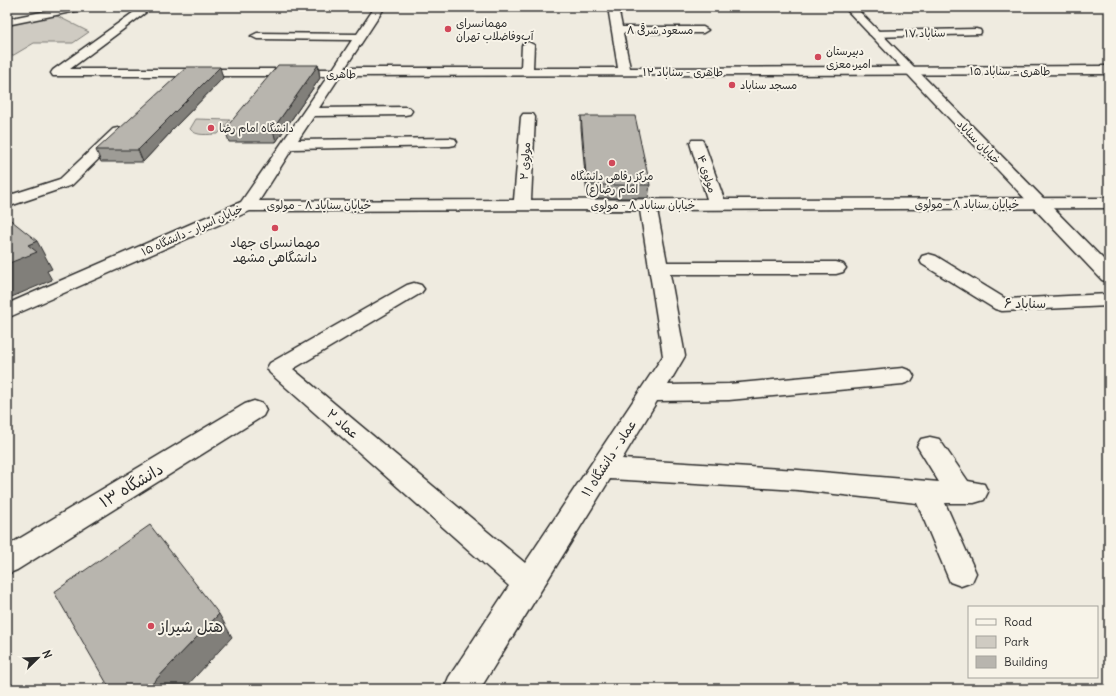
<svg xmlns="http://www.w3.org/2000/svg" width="1116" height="696" viewBox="0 0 1116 696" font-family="Delius,'Playpen Sans Arabic',sans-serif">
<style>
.green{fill:#cfcbc2;stroke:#7d7b76}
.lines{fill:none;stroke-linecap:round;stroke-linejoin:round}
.minor-casing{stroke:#2b2b2b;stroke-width:3}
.major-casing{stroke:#2b2b2b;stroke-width:3}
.minor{fill:#f7f3e8;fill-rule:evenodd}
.major{fill:#f7f3e8;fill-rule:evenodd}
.wall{fill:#9e9c96;stroke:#2b2b2b}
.shaded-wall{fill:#817f7a;stroke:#2b2b2b}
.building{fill:#b8b5ae;stroke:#2b2b2b}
.poi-dot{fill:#d1495b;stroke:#f7f3e8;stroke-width:1.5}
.labels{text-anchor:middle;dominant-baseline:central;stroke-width:4;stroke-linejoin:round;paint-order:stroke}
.far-poi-label{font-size:11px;fill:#2b2b2b;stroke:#f7f3e8;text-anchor:start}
.far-street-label{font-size:11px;fill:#2b2b2b;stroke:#f7f3e8}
.poi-label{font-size:13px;fill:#2b2b2b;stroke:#f7f3e8}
.street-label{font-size:13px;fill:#2b2b2b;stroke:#f7f3e8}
.near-street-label{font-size:16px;fill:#2b2b2b;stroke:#f7f3e8}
.near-poi-label{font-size:16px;fill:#2b2b2b;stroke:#f7f3e8;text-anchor:start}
</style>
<rect width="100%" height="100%" fill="#efebe0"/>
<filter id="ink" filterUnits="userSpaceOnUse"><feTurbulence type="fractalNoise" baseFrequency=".025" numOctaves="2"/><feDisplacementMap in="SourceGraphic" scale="8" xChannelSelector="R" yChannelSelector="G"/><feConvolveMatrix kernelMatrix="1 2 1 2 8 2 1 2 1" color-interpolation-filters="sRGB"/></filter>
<g filter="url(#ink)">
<path class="green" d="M55,15L89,32L73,43H34L7,59V25Z
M196,119L230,120L218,134C209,134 196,137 190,129Z"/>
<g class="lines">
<defs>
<path id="minor" d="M66,7H86L81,10L7,25V19Z
M141,7H153L70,69H333L352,40L257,39L251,36L257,33L357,34L375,7H385L345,68H521L522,45L528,42L534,45L533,68H618L608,7H618L622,27H703L708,30L703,33H623L630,68L1109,66V74L340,76L319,108L405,107L410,108L412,111L410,114L405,115L314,116L298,140L450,138L455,139L457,142L455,145L450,146L292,149L259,201L514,200L521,117L523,114H533L535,117L531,200L707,199L690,143L692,140H702L704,143L724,199L1109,198V208L657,210L667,262H836L843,264L846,268L843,272L836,274H670L685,356L668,385L729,384L903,368L911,371L914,376L911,381L903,384L729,400L657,401L622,459L798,470L939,482L917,446L921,439L930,437L939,439L968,481L984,484L988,492L984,500L974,503H945L976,573L972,582L961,586L950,582L917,503L798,490L610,479L480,689H444L449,677L509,586L270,373L267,368L270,363L407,285L414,283L421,285L424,289L421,293L293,369L525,563L663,356L640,210L250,211L7,318V304L241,202L328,76H53L51,73L53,70Z
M976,29L980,30L981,32L980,34L874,37L869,34L874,31Z
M118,128L123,129L125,132L123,135L72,185L7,207V196L60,179L113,129Z
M929,254L936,256L1006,299L1109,294V306L1002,311L995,309L922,264L920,260L922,256Z
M254,401L263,404L266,410L263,416L17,570L7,574V546L245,404Z"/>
<path id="major" d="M844,7H855L1109,265V282L1102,280Z"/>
</defs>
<use href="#minor" class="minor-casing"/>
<use href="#major" class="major-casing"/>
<use href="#minor" class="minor"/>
<use href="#major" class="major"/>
</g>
<path class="wall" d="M318,65L320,78L276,142H229L225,129Z
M223,78L170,132V133L143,162H101L96,150Z
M581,116L650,185L648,198H587L581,128Z"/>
<path class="shaded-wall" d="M318,65L320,78L276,142L273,129Z
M220,67L223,78L170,132V133L143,162L138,150L165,122Z
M37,241L52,269L47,271L52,280L7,299V264L28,245Z
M219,614L232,637L184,689H147Z"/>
<path class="building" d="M278,65H318L273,129H225Z
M187,67H220L165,122H166L138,150H96Z
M581,116H635L650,185H587Z
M7,217L37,241L28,245L37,252L7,264Z
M150,525L219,614L147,689H110L54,592Z"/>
</g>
<g class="poi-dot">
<circle cx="448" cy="29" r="4"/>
<circle cx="818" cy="57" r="4"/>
<circle cx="732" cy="85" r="4"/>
<circle cx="211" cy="128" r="4"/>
<circle cx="612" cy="163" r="4"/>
<circle cx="275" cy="228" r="4"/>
<circle cx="151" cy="626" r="4"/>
</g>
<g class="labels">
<g class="far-poi-label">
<text x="456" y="23">مهمانسرای<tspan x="456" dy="13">آب‌و‌فاضلاب تهران</tspan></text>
<text x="826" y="51">دبیرستان<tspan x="826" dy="13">امیر معزی</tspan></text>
<text x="740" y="85">مسجد سناباد</text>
<text x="219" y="128">دانشگاه امام رضا</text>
<text x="612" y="176" text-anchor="middle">مرکز رفاهی دانشگاه<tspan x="612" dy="13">امام رضا(ع)</tspan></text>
</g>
<g class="far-street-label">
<text x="660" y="30">مسعود شرقی ۸</text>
<text transform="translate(925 33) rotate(-1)">سناباد ۱۷</text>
<text x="1010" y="71">طاهری - سناباد ۱۵</text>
<text x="683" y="72">طاهری - سناباد ۱۲</text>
<text x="341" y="74">طاهری</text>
<text transform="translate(979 142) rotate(46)">خیابان سناباد</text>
<text transform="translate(525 161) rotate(-86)">مولوی ۲</text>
<text transform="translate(707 174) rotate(72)">مولوی ۴</text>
<text x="967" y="204">خیابان سناباد ۸ - مولوی</text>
<text x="319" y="205">خیابان سناباد ۸ - مولوی</text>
<text x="643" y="205">خیابان سناباد ۸ - مولوی</text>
<text transform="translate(192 230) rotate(-24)">خیابان اسرار - دانشگاه ۱۵</text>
</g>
<g class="poi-label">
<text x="275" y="242">مهمانسرای جهاد<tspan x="275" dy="15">دانشگاهی مشهد</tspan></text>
</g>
<g class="street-label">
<text x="1025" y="303">سناباد ۶</text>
<text transform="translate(343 424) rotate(41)">عماد ۲</text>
<text transform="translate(609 458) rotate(-57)">عماد - دانشگاه ۱۱</text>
</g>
<g class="near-street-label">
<text transform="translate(131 485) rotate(-31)">دانشگاه ۱۳</text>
</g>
<g class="near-poi-label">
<text x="159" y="626">هتل شیراز</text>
</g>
</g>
<rect width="1116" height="696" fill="none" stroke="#f7f3e8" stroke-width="24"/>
<rect x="12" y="12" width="1092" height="672" fill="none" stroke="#2b2b2b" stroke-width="1.5" filter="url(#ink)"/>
<rect x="968" y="606" width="130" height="72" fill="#f7f3e8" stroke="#a5a39c"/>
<rect x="976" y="619" width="20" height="6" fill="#f7f3e8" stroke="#a5a39c"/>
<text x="1004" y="626" font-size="12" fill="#2b2b2b">Road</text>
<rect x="976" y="636" width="20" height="12" fill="#cfcbc2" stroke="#a5a39c"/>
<text x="1004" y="646" font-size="12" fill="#2b2b2b">Park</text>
<rect x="976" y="656" width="20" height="12" fill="#b8b5ae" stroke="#a5a39c"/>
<text x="1004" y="666" font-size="12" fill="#2b2b2b">Building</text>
<g transform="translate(38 658) rotate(67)" stroke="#f7f3e8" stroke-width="3" paint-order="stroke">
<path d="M0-3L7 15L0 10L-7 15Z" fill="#2b2b2b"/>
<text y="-6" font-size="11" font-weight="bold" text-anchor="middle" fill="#2b2b2b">N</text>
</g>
</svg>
